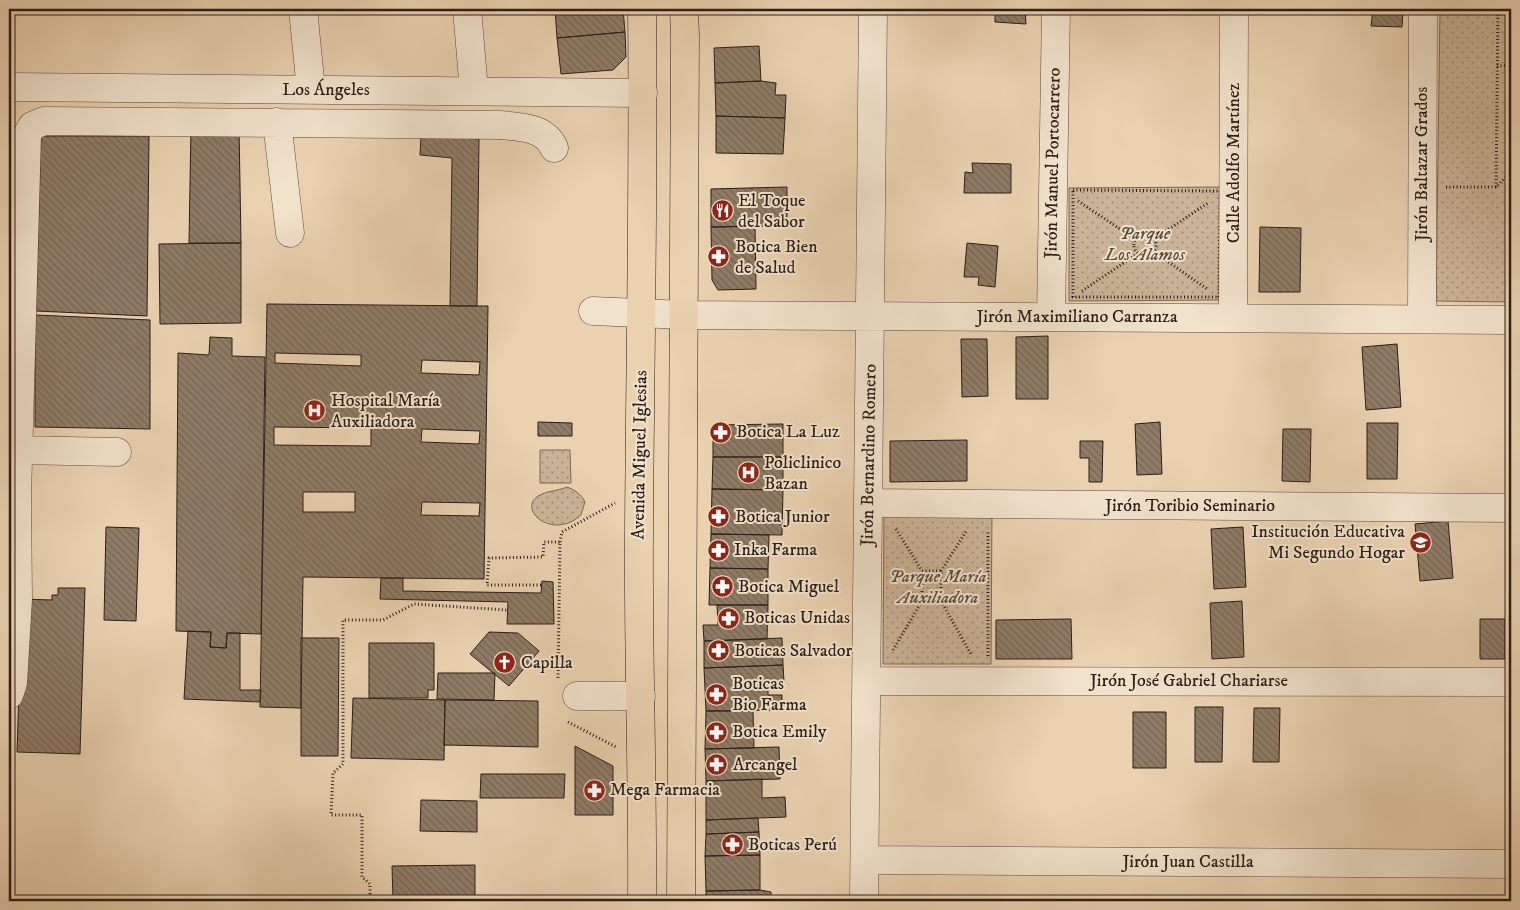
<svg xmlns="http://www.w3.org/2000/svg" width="1520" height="910" viewBox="0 0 1520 910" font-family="'IM FELL DW Pica',serif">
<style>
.green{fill:url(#green-dots);stroke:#7b6856}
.building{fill:url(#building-back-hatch);stroke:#2c1e16;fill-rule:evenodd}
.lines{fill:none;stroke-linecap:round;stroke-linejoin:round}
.minor-casing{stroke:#5c4b3d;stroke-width:29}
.major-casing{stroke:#2c1e16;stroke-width:29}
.path{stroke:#2c1e16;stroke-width:3;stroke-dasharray:1 2.5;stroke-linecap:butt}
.minor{stroke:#f1e2cc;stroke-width:28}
.major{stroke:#ead2b1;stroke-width:28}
.labels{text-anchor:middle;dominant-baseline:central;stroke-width:4;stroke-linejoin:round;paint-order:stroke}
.street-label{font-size:18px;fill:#2c1e16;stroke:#f1e2cc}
.poi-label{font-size:18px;fill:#2c1e16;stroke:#f1e2cc;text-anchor:start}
.park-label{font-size:18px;font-style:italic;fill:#5b4b3d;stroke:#f1e2cc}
</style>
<defs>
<pattern id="green-dots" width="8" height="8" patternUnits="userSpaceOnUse" patternTransform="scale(1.25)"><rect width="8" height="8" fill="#cab397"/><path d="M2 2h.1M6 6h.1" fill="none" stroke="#a4917a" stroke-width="1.8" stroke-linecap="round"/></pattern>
<pattern id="building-back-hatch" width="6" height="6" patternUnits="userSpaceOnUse" patternTransform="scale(1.25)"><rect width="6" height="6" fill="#8f7c67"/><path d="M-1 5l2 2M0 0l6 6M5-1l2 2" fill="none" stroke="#756554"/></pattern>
</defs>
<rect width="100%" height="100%" fill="#ead2b1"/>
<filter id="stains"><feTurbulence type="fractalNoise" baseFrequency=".004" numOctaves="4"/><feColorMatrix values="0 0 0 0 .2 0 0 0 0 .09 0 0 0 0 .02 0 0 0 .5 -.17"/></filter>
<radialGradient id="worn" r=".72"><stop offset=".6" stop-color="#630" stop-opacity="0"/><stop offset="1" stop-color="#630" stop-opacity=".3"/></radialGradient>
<path class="green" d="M1440,9H1511V302L1436,301Z
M1222,187L1221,300L1069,301V188Z
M540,450H570L571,483H540Z
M567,487C575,490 581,494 585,502L581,515C553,541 517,510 538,496C546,491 558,491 567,487Z
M884,510H992L991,664H883Z"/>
<path class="building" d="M555,9H623L625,32L557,38Z
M995,9H1025L1026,24L995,22Z
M1373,9H1403L1402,27L1371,26Z
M625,32L626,57L613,70L561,74L557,38Z
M759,46L761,81L715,83L714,48Z
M761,81L776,83L775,95H786L785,118L716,116L715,83Z
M716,116L785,118L783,154L716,153Z
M191,126L239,127L241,243H189Z
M41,136H149L147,316L36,311Z
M421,136L479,139L477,306H450L452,158L420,155Z
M972,163L1011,164V193H964L965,172L973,173Z
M787,187V226L711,227V189Z
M755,226L756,289L718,290L712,280L711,227Z
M1260,227L1301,228L1300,292H1259Z
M241,243V323L160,324L159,244Z
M967,243L998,246L995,287L978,285L979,277H964Z
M267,304L488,306L484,579L303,577L301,708L260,707ZM275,353L361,355V366L275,363ZM422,360L480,362L479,375L421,373ZM274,427L371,428V446L274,445ZM422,429L480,431L479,444L421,442ZM303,492H355V512H303ZM422,502L480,503L479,516L421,515Z
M35,315L150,320V429L35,427Z
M1048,336V399H1016V337Z
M210,337L232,338V356L265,357L261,634L227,633L226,648L210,647L211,632L176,631L178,353L209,355Z
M961,339H987L988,396L962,397Z
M1397,344L1401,407L1366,410L1362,347Z
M538,422L572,423V436H538Z
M1160,422L1162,474L1137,475L1135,424Z
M1367,423H1398L1397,479H1367Z
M783,424V457H713V425Z
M1283,429H1311L1310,482L1282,481Z
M967,440V481L890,482V441Z
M1080,441H1103L1102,482H1089V458H1080Z
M713,457H783V490L712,489Z
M712,489L783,490L782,535L711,534Z
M1448,521L1453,578L1420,581L1415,524Z
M106,527L139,528L136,621L104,620Z
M1243,527L1246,587L1214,589L1211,529Z
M711,534L769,535L768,569L710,568Z
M710,568L768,569V605H709Z
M381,578H403V591L541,593L542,581L553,582L554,624H507L508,602L380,599Z
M58,588H85L80,754L17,752L22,599L52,600V595H58Z
M1242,601L1244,657L1212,659L1210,603Z
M717,605H768L767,639L704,641L703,625H718Z
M1071,619L1072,659H996V620Z
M1480,619H1505V659H1480Z
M188,631L211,632L210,647L226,648L227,633H240V690H261L260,702L184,699Z
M489,632L518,633L539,651L509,686L470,654Z
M301,638H339L338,756H301Z
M782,638L783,665L704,668V641Z
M369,643H434V690H428V698H369Z
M783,665L784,682H768V695H782V710L706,711L704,668Z
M438,673H495L494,700L437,699Z
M353,698L445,700L444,760L351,758Z
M445,700L538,701V747L444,745Z
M1195,707H1223L1222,762H1195Z
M1254,708H1280L1279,762H1253Z
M706,711H753L754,748L705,749Z
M1133,712H1166V768H1133Z
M575,746L613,766V815H575Z
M779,747L780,779L706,781L705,749Z
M481,774H565L564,798H480Z
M762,779V798L785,797L786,817L706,820V781Z
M421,800L477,801V832L420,831Z
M758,818L759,832L706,834V820Z
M759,832L760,855L705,856L706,834Z
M760,855V890L706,891L705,856Z
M475,865V901H393L392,866Z
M760,890L771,892V901H706V891Z"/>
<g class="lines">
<defs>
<path id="minor" d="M303,9L311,90
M467,9L474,91
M9,87L643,93
M277,122L290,233
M593,311L684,315L1511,320
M1051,317L1056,9
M1233,318L1234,9
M1422,319L1423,9
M18,450L117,452
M868,503L1511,508
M867,681L1511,682
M9,695L13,683L18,599L17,497L27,135L32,126L44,121L500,125C521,127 545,127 554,148
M577,696H641
M865,860L1511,864
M864,901L873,9"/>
<path id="major" d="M642,901C643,779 638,656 639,533C640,359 644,184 642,9
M681,901L685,36L684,9"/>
</defs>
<use href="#minor" class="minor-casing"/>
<use href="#major" class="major-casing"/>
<path class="path" d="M1497,66L1511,65
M1446,187H1496L1511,172
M1496,187L1498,9
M1073,190L1220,191L1219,297H1073Z
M1078,201L1135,239
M1134 245a11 11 0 1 1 22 0a11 11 0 1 1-22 0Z
M1154,239L1208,203
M1154,252L1207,289
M1082,291L1137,254
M896,529L922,571
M560,542L562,532L615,503
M941,571L967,530
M541,585H487L489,558L543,557L544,542H560L558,679
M941,601H922V571H941V601L972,656
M893,650L922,601
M988,656V530
M568,722L616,747
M370,901V884L362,877V815H331L333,773L343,764V620H383L414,604L507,610"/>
<use href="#minor" class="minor"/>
<use href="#major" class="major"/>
</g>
<defs>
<symbol id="restaurant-disc" viewBox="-11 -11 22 22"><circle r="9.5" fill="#8f2418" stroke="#f1e2cc"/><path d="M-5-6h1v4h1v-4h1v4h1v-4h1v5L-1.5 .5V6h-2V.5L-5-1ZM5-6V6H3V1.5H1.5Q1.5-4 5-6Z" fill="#fff"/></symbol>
<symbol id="pharmacy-disc" viewBox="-11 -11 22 22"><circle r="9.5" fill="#8f2418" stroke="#f1e2cc"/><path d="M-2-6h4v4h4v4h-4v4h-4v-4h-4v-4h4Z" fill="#fff"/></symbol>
<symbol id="hospital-disc" viewBox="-11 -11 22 22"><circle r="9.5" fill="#8f2418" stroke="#f1e2cc"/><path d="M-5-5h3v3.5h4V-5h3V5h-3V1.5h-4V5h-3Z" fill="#fff"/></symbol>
<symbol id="school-disc" viewBox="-11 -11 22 22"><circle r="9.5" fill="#8f2418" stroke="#f1e2cc"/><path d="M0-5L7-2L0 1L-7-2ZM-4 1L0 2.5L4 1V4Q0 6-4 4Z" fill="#fff"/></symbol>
<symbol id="church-disc" viewBox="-11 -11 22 22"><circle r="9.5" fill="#8f2418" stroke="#f1e2cc"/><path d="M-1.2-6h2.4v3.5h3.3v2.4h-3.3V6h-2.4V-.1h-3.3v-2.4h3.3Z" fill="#fff"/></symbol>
</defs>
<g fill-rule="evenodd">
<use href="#restaurant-disc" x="710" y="198" width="25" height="25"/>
<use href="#pharmacy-disc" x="706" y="244" width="25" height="25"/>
<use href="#hospital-disc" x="302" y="398" width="25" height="25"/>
<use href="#pharmacy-disc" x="708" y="420" width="25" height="25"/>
<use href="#hospital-disc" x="736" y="460" width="25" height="25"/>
<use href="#pharmacy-disc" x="706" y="504" width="25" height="25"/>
<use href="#school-disc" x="1408" y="530" width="25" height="25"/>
<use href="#pharmacy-disc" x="706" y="538" width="25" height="25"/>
<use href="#pharmacy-disc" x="710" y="574" width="25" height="25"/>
<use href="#pharmacy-disc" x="716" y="606" width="25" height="25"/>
<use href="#pharmacy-disc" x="706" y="638" width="25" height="25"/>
<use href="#church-disc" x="492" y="650" width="25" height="25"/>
<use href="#pharmacy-disc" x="704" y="682" width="25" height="25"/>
<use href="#pharmacy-disc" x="704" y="720" width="25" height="25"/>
<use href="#pharmacy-disc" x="704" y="752" width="25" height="25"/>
<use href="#pharmacy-disc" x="582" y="778" width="25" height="25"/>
<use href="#pharmacy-disc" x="720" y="832" width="25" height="25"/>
</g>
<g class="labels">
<g class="street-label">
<text x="326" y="90">Los Ángeles</text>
<text transform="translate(1053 163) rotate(-89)">Jirón Manuel Portocarrero</text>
<text transform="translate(1234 163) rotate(-90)">Calle Adolfo Martínez</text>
<text transform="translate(1422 164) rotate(-90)">Jirón Baltazar Grados</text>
<text x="1077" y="317">Jirón Maximiliano Carranza</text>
<text transform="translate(640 455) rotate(-89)">Avenida Miguel Iglesias</text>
<text transform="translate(869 455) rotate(-89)">Jirón Bernardino Romero</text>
<text x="1190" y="506">Jirón Toribio Seminario</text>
<text x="1189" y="681">Jirón José Gabriel Chariarse</text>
<text x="1188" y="862">Jirón Juan Castilla</text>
</g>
<g class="poi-label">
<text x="738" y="201">El Toque<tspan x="738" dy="21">del Sabor</tspan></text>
<text x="735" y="247">Botica Bien<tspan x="735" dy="21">de Salud</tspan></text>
<text x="331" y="401">Hospital María<tspan x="331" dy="21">Auxiliadora</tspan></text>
<text x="736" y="432">Botica La Luz</text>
<text x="764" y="463">Policlinico<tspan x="764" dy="21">Bazan</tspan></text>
<text x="735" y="517">Botica Junior</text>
<text x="1405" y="532" text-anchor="end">Institución Educativa<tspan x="1405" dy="21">Mi Segundo Hogar</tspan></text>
<text x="734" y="550">Inka Farma</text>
<text x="738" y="587">Botica Miguel</text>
<text x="744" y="618">Boticas Unidas</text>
<text x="734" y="651">Boticas Salvador</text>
<text x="521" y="663">Capilla</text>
<text x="732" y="684">Boticas<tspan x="732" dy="21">Bio Farma</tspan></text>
<text x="732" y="732">Botica Emily</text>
<text x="733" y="765">Arcangel</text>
<text x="610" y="790">Mega Farmacia</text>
<text x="748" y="845">Boticas Perú</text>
</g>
<g class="park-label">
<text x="1145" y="234">Parque<tspan x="1145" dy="21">Los Alamos</tspan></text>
<text x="938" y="577">Parque María<tspan x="938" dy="21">Auxiliadora</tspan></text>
</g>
</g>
<rect width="1520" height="910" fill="none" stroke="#ead2b1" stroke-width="30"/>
<rect x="10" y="10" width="1500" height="890" fill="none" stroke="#2c1e16" stroke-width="2.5"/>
<rect x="15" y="15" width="1490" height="880" fill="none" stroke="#2c1e16"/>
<rect width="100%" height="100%" filter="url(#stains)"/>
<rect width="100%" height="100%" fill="url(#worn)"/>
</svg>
